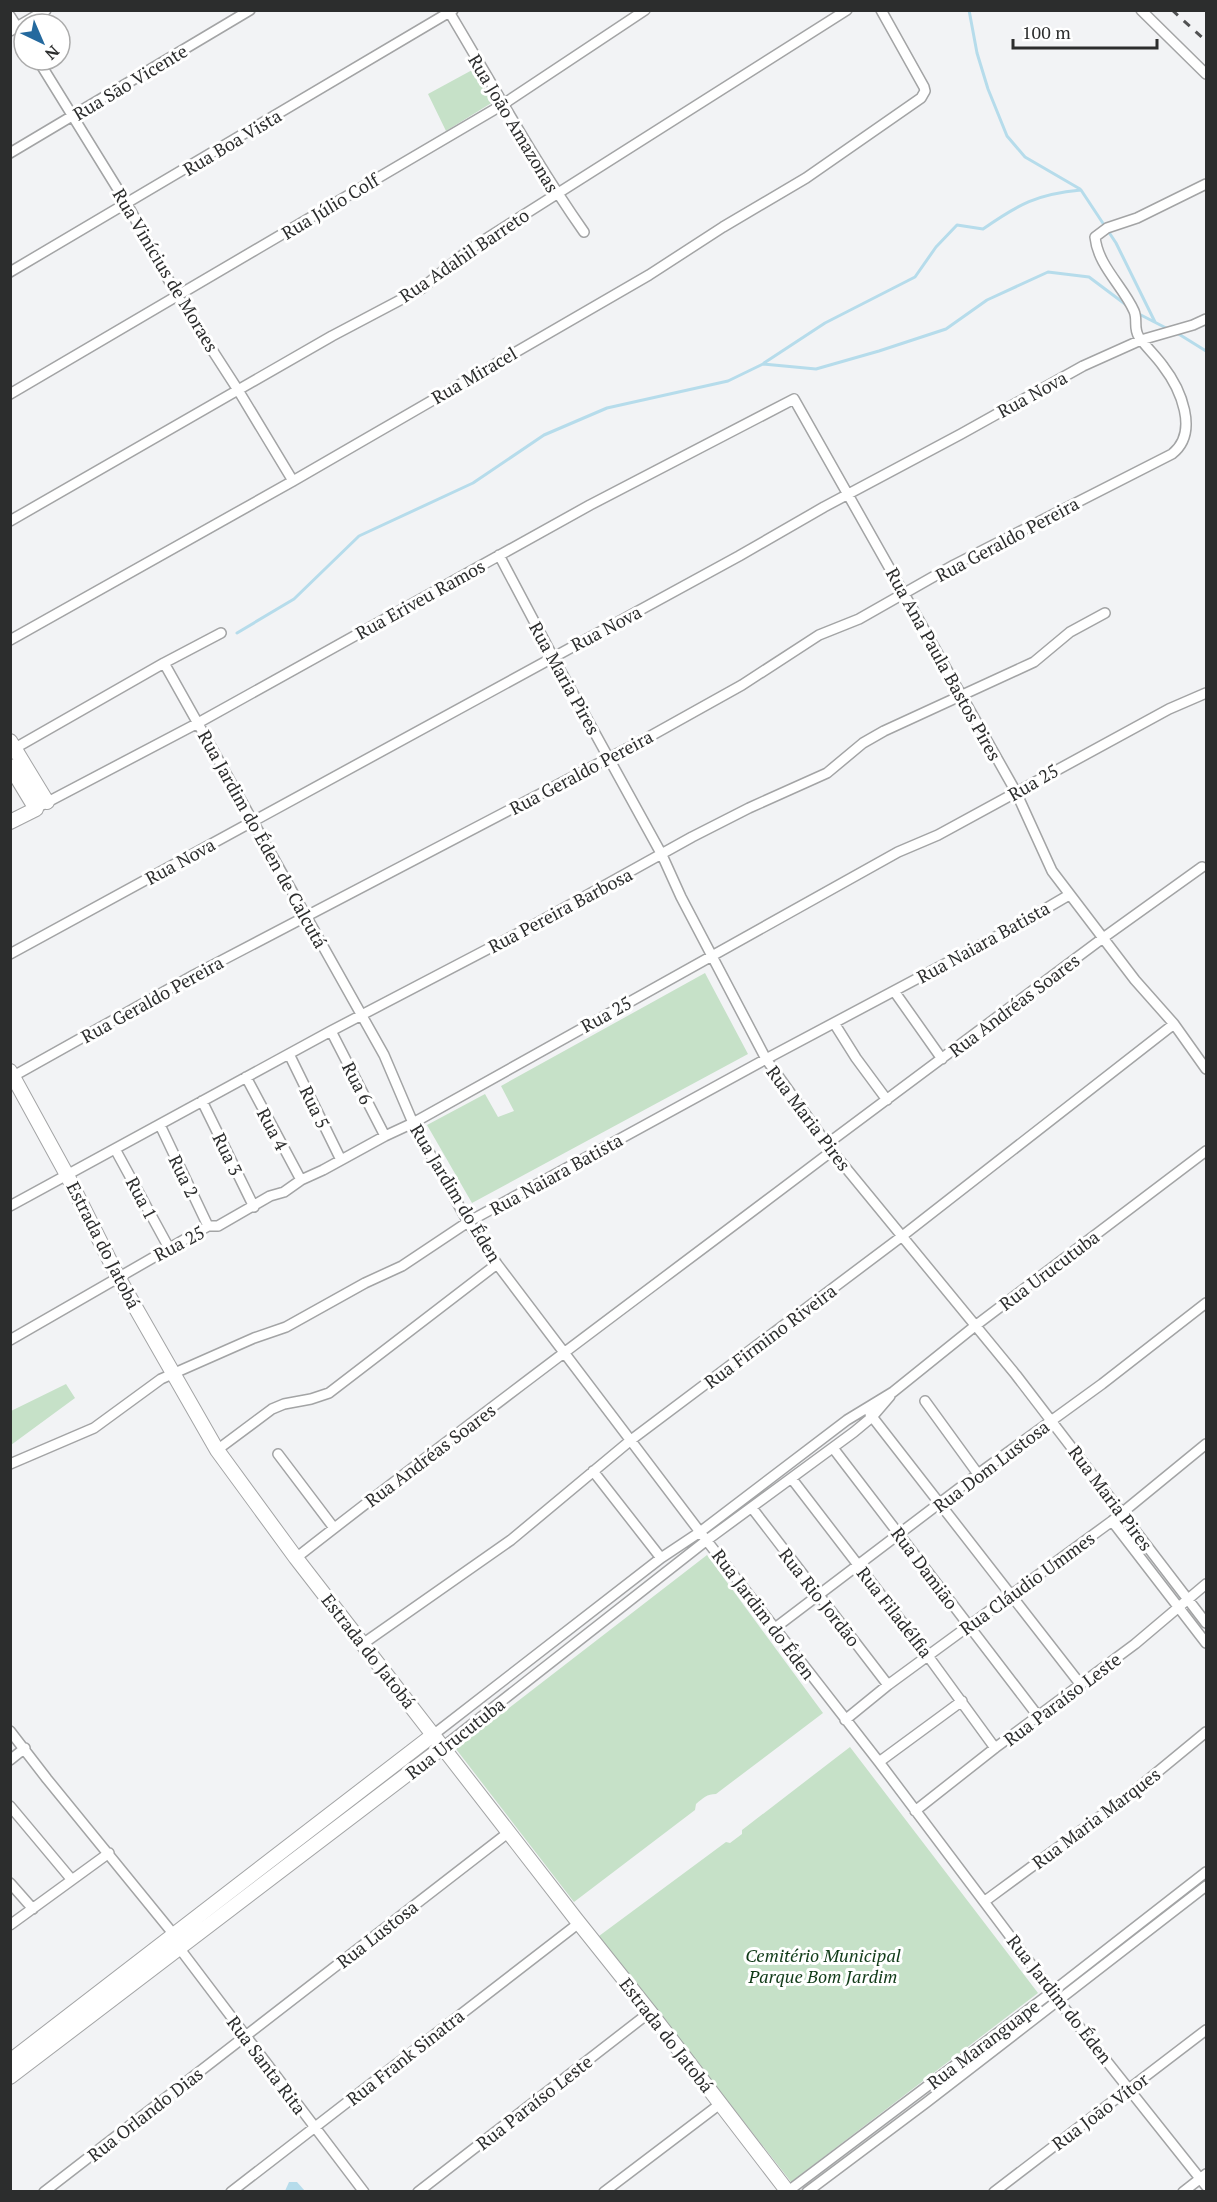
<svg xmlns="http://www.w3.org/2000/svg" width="1217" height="2202" viewBox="0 0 1217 2202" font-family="'PT Serif',serif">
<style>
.green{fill:#c6e1c8}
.water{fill:#b6dceb}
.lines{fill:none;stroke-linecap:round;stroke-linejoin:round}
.stream{stroke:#b6dceb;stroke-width:3}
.street-casing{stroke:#a3a4a5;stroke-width:12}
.secondary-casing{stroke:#a3a4a5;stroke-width:16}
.street{stroke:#fff;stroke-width:9}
.secondary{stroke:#fff;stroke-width:14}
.rail{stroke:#515253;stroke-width:3;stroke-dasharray:8 8;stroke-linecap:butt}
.labels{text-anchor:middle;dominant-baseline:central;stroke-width:6;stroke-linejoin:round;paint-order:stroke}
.street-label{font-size:18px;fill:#2c2d2d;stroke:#fff}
.park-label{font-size:18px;font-style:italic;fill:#103a17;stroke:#fff}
</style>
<rect width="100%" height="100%" fill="#f2f3f5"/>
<path class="green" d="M474,69L493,102L446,131L428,94Z
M705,973L748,1054L472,1203L427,1125L485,1094L498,1117L514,1111L501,1086Z
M66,1384L75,1398L11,1445V1411Z
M707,1555L823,1713L716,1794C707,1794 703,1798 696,1804L695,1810L574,1902L456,1749Z
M850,1747L1038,1993L791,2182L599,1936L726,1842L730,1843L742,1834V1830Z"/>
<path class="water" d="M289,2182H297L305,2191H285Z"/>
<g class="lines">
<path class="stream" d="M969,10L977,53L988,89L1007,136L1025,157L1080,189
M1137,313L1168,329
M1177,333L1206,351
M764,363L825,323L915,277L936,247L957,225L983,229C1019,204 1037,194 1081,190L1116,243L1155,322
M237,633L294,599L359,536L473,483L544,435L607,408L728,381L763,364L816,369L879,351L946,329L987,300L1048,272L1089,277L1129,307"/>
<defs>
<path id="street" d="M448,10C493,85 534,161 584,232
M1141,10L1206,74
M10,16L24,38
M10,31L46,10
M38,60L127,204L178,297L238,390L293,481
M10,153L250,10
M10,272L453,10
M10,394L502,105L645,10
M10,521L332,336L421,289L470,249L847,10
M499,555L553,657L662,855L681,897L766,1059L832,1151L1016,1375L1206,1623
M10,640L293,481L649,275L723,227L806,178L921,98L925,91L924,87L881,10
M164,663L384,1055L413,1123L468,1222L497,1264L700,1532L879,1762L1058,2000L1206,2186
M10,751L164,663L221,633
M42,805L198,723L590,505L794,399L1016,792L1052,871L1135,980L1174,1024L1206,1069
M10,954L739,556L824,507L961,434L1083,366L1141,340L1193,325L1206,319
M894,991L942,1059
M834,1023L856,1058L887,1100
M331,1031L385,1136
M289,1054L341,1160
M246,1077L301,1180
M10,1078L194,975L647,738L742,685L819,635L859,619L954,565L1172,454C1200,432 1180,388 1163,366C1156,356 1146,347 1139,337C1133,328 1138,320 1134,311C1123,286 1098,266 1095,237L1107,228L1137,218L1206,184
M202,1101L254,1207
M160,1125L208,1226
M827,1144L1103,938L1202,867
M115,1149L169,1248
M10,1206L331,1031L530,927L692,837L749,808L827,773L863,743L884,731L1034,662L1070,632L1105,613
M10,1340L208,1226H218L270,1196L284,1192L301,1180L323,1170L385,1136L413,1123L898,852L938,835L1169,709L1206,693
M925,1401L978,1474
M870,1414L1081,1685
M833,1448L1038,1716
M217,1450L272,1409L284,1404L311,1399L329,1393L497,1264
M278,1454L334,1528
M10,1464L94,1428L161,1379L254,1338L286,1327L365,1283L402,1266L468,1222L766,1059L1016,926L1069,895
M593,1471L661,1558
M792,1479L928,1656L995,1748
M752,1508L888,1685
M1112,1521L1206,1643
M296,1558C473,1419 654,1286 832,1151
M775,1628L978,1474L1102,1384L1206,1303
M364,1643L511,1540L631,1440L901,1237L1174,1024
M845,1720L888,1685L1112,1521L1206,1444
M10,1731L47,1779L175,1936L180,1949L364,2192
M433,1735L661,1558L700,1532L847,1420L893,1392L975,1326L1206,1151
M443,1747L707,1540L854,1432L872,1417L890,1396
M10,1760L25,1748
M879,1762L962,1701
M10,1806L72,1880
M915,1811L995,1748L1135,1644L1206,1584
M10,1883L33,1909
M985,1901L1132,1793L1206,1732
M10,1925L109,1853
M44,2192L509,1832
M231,2192L579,1923
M418,2192L650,2012
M604,2192L720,2104
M787,2192L1052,1992L1206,1872
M807,2192L927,2102L1206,1886
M994,2192L1206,2030
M1183,2192L1206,2174"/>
<path id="secondary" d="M10,741L47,802
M10,766L36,809L10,822
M10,1071L67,1175L118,1277L217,1450L296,1558L575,1918L650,2012L788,2192
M10,2061L433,1735
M10,2077L443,1747"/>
</defs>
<use href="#street" class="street-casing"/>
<use href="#secondary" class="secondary-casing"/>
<use href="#street" class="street"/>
<use href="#secondary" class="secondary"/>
<path class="rail" d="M1172,10L1206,41"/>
</g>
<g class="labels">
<g class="street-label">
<text transform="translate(130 82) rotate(-31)">Rua São Vicente</text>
<text transform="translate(514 123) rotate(59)">Rua João Amazonas</text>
<text transform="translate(232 142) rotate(-31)">Rua Boa Vista</text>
<text transform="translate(330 206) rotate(-31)">Rua Júlio Colf</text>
<text transform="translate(464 255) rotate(-34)">Rua Adahil Barreto</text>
<text transform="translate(166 270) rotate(59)">Rua Vinícius de Moraes</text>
<text transform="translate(474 375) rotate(-30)">Rua Miracel</text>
<text transform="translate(1032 394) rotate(-29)">Rua Nova</text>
<text transform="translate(1007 539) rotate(-28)">Rua Geraldo Pereira</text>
<text transform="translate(420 599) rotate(-29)">Rua Eriveu Ramos</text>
<text transform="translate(606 628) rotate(-28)">Rua Nova</text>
<text transform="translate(944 664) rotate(61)">Rua Ana Paula Bastos Pires</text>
<text transform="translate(565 678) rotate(61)">Rua Maria Pires</text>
<text transform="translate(581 772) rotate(-28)">Rua Geraldo Pereira</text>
<text transform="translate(1033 782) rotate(-30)">Rua 25</text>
<text transform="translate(263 839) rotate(61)">Rua Jardim do Éden de Calcutá</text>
<text transform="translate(180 861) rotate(-29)">Rua Nova</text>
<text transform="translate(560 910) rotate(-28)">Rua Pereira Barbosa</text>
<text transform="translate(983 942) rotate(-29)">Rua Naiara Batista</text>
<text transform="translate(152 999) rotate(-29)">Rua Geraldo Pereira</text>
<text transform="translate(1014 1005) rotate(-37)">Rua Andréas Soares</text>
<text transform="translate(606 1014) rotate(-29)">Rua 25</text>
<text transform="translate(358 1083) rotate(63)">Rua 6</text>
<text transform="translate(315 1107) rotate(64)">Rua 5</text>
<text transform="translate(809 1118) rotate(53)">Rua Maria Pires</text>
<text transform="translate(273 1129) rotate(62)">Rua 4</text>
<text transform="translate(228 1154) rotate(64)">Rua 3</text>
<text transform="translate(556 1174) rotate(-29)">Rua Naiara Batista</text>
<text transform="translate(184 1176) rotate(64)">Rua 2</text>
<text transform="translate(456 1193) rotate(59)">Rua Jardim do Éden</text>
<text transform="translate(142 1198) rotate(62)">Rua 1</text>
<text transform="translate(179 1243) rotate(-28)">Rua 25</text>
<text transform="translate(104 1245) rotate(63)">Estrada do Jatobá</text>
<text transform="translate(1049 1270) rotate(-37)">Rua Urucutuba</text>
<text transform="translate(770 1336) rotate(-37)">Rua Firmino Riveira</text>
<text transform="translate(430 1455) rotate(-37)">Rua Andréas Soares</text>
<text transform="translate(991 1466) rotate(-37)">Rua Dom Lustosa</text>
<text transform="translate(1111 1498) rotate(53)">Rua Maria Pires</text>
<text transform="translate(925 1568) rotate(53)">Rua Damião</text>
<text transform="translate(1027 1583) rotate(-36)">Rua Cláudio Ummes</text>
<text transform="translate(820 1597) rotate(52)">Rua Rio Jordão</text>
<text transform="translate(895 1612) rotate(52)">Rua Filadélfia</text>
<text transform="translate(764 1614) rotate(53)">Rua Jardim do Éden</text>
<text transform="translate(369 1651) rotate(52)">Estrada do Jatobá</text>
<text transform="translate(1062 1699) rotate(-37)">Rua Paraíso Leste</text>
<text transform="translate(455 1738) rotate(-38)">Rua Urucutuba</text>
<text transform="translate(1096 1818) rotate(-37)">Rua Maria Marques</text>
<text transform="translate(377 1934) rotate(-38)">Rua Lustosa</text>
<text transform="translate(1060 1999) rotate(52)">Rua Jardim do Éden</text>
<text transform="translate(667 2035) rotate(52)">Estrada do Jatobá</text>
<text transform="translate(983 2044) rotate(-37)">Rua Maranguape</text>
<text transform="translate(405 2057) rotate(-38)">Rua Frank Sinatra</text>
<text transform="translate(267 2065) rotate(53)">Rua Santa Rita</text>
<text transform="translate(534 2102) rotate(-38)">Rua Paraíso Leste</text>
<text transform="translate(1100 2111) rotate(-37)">Rua João Vítor</text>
<text transform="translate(145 2114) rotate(-38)">Rua Orlando Dias</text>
</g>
<g class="park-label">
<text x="823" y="1955">Cemitério Municipal<tspan x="823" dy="21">Parque Bom Jardim</tspan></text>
</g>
</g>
<rect width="1217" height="2202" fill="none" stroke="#2c2d2d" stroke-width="24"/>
<g transform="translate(42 42) rotate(136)"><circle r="28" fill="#ffffff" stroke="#ababab" stroke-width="1.5"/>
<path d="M0-4.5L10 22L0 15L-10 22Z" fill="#24699e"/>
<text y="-9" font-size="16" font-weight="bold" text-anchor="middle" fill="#2c2d2d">N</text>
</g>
<path d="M1013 39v9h144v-9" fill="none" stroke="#2c2d2d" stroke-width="3"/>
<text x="1022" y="39" font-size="18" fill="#2c2d2d" stroke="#ffffff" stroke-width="4.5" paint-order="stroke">100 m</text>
</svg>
